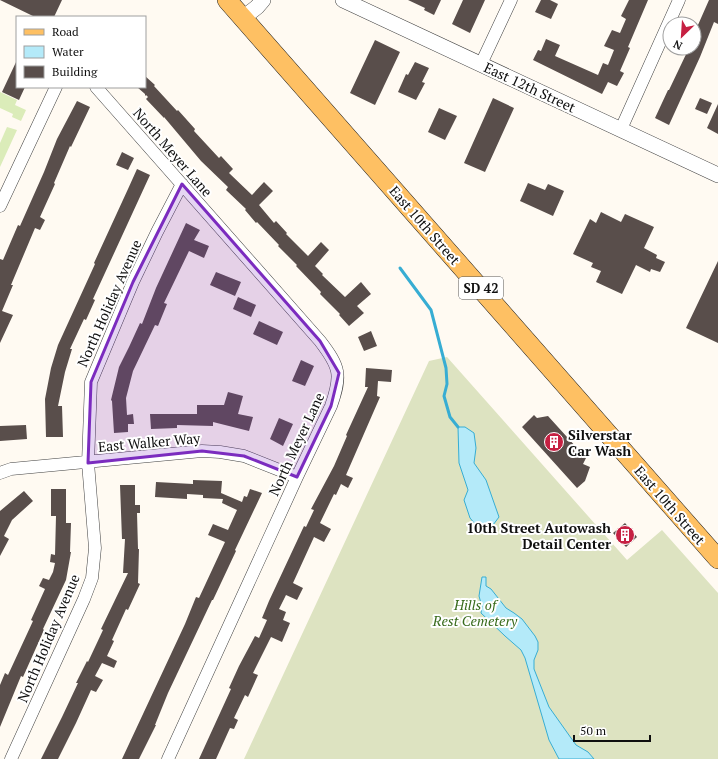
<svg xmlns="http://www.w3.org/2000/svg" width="718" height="759" viewBox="0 0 718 759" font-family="'PT Serif',serif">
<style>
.green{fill:#dbecb9}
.cemetery{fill:#dde3c1}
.water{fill:#b4eaf9;stroke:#37add3}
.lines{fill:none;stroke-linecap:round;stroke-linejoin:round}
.stream{stroke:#37add3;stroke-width:3}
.building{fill:#594e4b}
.minor-casing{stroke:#424242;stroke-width:13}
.tertiary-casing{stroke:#424242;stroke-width:16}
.primary-casing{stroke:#202020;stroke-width:20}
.minor{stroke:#fff;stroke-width:12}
.tertiary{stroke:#fff;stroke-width:15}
.primary{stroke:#fec063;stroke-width:19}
.marked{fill:#7b2cbf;fill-opacity:0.2;stroke:#7b2cbf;stroke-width:3;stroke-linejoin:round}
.labels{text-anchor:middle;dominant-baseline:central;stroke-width:4;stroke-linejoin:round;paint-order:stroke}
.shield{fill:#fff;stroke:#575757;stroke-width:1}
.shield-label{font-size:13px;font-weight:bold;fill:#0f0f0f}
.street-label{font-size:14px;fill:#0f0f0f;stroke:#fff}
.poi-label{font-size:14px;font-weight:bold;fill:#0f0f0f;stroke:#fff;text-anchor:start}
.park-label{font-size:14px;font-style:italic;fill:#386b1c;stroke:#fff}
</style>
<rect width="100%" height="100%" fill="#fffaf2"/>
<path class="green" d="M0,92L17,100L15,105L26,110L21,121L12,117L13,114L0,108Z
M7,127L17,130L0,167V143Z"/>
<path class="cemetery" d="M447,357L627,560L662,530L718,593V759H244L429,361Z"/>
<path class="water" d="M458,427H465L474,433L476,448L474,463L486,480L499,517L493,525H476L470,518L464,500L468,490L459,463Z
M482,577H486V586L491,589L506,608L514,613L522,619L535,636L538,642V650L534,660V669L549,707L576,745L588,752L594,759H559L549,740L525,658L521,650L505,636L481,613L482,607L479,596Z"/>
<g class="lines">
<path class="stream" d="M400,268L431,310L446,368L447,384L444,396L450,417L458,427"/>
</g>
<path class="building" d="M0,0H62L54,17H35Z
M408,0H441L434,15L424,10L425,8Z
M463,0H485L470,33L452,24Z
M541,0H550L558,4L551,19L535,12Z
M629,0H648L628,47L630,48L620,71L624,73L617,86L608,82L602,94L533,60L538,50L541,51L546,39L560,45L555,56L598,75L603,63L608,65L614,50L604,46L612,30L620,33L626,19L621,16Z
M709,0H718V24L714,22L700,57L669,125L655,118L668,90H669L689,48H694V34Z
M375,40L400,52L375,105L350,93Z
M17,60V87H25L19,100L2,92Z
M415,62L429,68L422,82L425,83L416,100L398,92L406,74L408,75Z
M145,76L155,85L154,86L177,111L178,110L195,129L194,131L219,158L221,156L233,169L229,173L252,195L264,182L273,191L259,205L274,223L276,221L287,233L286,234L308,256L321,242L329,250L315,266L323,274L322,275L345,297L361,282L371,294L357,306L364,313L349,326L339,315L340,314L320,294L321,292L296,266L297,265L278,246L279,245L257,222L256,223L245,210L246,209L226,190L228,187L201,161L164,117V118L146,99L148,97L146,95L145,96V94L137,87H145Z
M493,98L514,108L485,172L464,163Z
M700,98L712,103L707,114L695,109Z
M77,101L90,107L71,147L70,146L54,183L55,184L40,217L45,220L40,230L35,228L11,285H13L2,311L13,315L0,343V259L3,260L18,225L20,226L44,172L57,139Z
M718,104V134L707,128Z
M439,108L457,116L445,140L428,132Z
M122,152L134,158L128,170L116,165Z
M137,169L150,175L93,299L95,300L86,320L84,319L70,349H72L65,372L58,406H62L63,437H46L45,399L51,368L58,345L95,264L94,263L128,189Z
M528,183L545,190L548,184L564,191L553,216L520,201Z
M601,212L621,222L625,214L654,227L644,248L657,255L656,258L665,262L660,272L651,269L650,272L636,265L622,294L596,282L601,271L591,267L593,263L573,254L590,219L596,223Z
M186,223L200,230L194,240L209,246L204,258L189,251L164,303L167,304L158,326L155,325L133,371L126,398L127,415L133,414L134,424H128V432L114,433L112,401L111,400L119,367L129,347L140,323L142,324L156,288Z
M718,261V343L686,328Z
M216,272L241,282L235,296L210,285Z
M238,297L256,305L251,317L233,309Z
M259,321L283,332L277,345L253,334Z
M371,331L377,346L364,351L358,337Z
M301,360L314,366L305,386L292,381Z
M366,368L392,370L391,382L378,381L377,396L380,397L346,475L353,478L348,488L341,484L336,495L334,494L320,523L331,529L324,542L314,537L293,583L303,588L297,600L286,595L279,609L286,612L283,620L290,623L282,642L271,637L253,673L258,675L248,697L245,695L234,718L238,720L234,729L230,728L216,759H199L231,689L229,688L239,666L255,636L259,638L267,620L262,618L269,601L304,526L306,527L314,510L311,509L334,466L347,436L346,435L368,387H365Z
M228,392L243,396L238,414L253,417L249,431L213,422V426L177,425V428L151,429L150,414H197V405H224Z
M534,415L537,418L548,416L586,458L583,464L590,467L585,481L577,488L522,427Z
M279,418L293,424L283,446L270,439Z
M26,425L27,439L0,441V426Z
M193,480L222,481L221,493L242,502L244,496L247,497L250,489L262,493L235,550L236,551L213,600H212L168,693L155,725H156L139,759H122L185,624L196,597L199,598L225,542L208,535L213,524L228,530L237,510L222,503L223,499L203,498V495L187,494V499L155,497L156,482L193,484Z
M120,485H135V505H140V513H137L138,549H139L138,583L140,584L128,610L126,609L112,640L114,641L107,656L117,661L114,668L102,663L95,676L103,680L96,692L91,690L76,723L58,759H41L62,717L78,683H76L87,661L88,662L103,630L101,629L128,573H123L125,539H122Z
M51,489H66V523H71L70,552H71L66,580L43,629L44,630L23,677L21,676L0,727V685L5,673L8,675L33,621L31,620L45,589L39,586L43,578L49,580L53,572L55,563L50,562L51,554L55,555L56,516H51Z
M24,491L33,501L12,520L4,536L9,539L0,556V511Z
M625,523L637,537L626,547L613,533Z"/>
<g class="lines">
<defs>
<path id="minor" d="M481,64L511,0
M96,87L320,341C340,367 342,375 331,406L297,477L168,759
M621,129L679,0
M0,206L56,87
M0,473L11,469L202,451L220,452L244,456L297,477
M11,759L84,599L92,578L95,548L88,463L91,382L133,282L157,232L182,184"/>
<path id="tertiary" d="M343,0L718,175
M243,18L257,7L263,0"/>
<path id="primary" d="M227,0L718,559"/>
</defs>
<use href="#minor" class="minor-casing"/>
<use href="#tertiary" class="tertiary-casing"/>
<use href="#primary" class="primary-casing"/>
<use href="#minor" class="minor"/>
<use href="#tertiary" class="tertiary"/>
<use href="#primary" class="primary"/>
</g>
<path class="marked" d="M182,184L320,341L339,373L331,406L297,477L244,456L202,451L88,463L91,382L133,282Z"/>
<defs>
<symbol id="building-disc" viewBox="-11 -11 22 22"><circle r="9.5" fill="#c62042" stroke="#fff"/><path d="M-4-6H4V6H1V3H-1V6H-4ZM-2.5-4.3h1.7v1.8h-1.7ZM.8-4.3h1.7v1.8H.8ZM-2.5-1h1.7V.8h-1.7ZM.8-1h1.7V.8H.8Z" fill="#fff"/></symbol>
</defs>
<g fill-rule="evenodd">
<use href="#building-disc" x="543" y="431" width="22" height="22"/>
<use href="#building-disc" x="614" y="524" width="22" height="22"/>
</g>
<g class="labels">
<rect class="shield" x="459" y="277" width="44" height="22" rx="3"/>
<g class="shield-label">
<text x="481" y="288">SD 42</text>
</g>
<g class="street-label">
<text transform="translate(530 87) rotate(25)">East 12th Street</text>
<text transform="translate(173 152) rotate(49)">North Meyer Lane</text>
<text transform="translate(425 225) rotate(49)">East 10th Street</text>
<text transform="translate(109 303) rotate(-66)">North Holiday Avenue</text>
<text transform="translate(149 442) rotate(-5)">East Walker Way</text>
<text transform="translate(296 444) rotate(-65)">North Meyer Lane</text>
<text transform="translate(670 505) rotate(49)">East 10th Street</text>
<text transform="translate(48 638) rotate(-67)">North Holiday Avenue</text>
</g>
<g class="poi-label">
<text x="568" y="434">Silverstar<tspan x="568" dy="16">Car Wash</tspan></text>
<text x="611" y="527" text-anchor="end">10th Street Autowash<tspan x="611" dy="16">Detail Center</tspan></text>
</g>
<g class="park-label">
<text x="475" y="604">Hills of<tspan x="475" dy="16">Rest Cemetery</tspan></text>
</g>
</g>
<rect x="16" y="16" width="130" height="72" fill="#ffffff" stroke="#9f9f9f"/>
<rect x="24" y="29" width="20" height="6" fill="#fec063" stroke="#9f9f9f"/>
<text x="52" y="36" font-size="12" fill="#0f0f0f">Road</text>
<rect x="24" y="46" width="20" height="12" fill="#b4eaf9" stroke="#9f9f9f"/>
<text x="52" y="56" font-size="12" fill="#0f0f0f">Water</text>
<rect x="24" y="66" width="20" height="12" fill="#594e4b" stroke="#9f9f9f"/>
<text x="52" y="76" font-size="12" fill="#0f0f0f">Building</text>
<g transform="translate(682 36) rotate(205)"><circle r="19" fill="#ffffff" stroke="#9f9f9f"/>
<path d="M0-3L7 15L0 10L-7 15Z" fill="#c62042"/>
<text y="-6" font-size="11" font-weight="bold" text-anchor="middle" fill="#0f0f0f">N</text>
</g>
<path d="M574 735v6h76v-6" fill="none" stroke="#0f0f0f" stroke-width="2"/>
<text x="580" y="735" font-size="12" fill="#0f0f0f" stroke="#ffffff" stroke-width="3" paint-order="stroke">50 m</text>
</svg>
